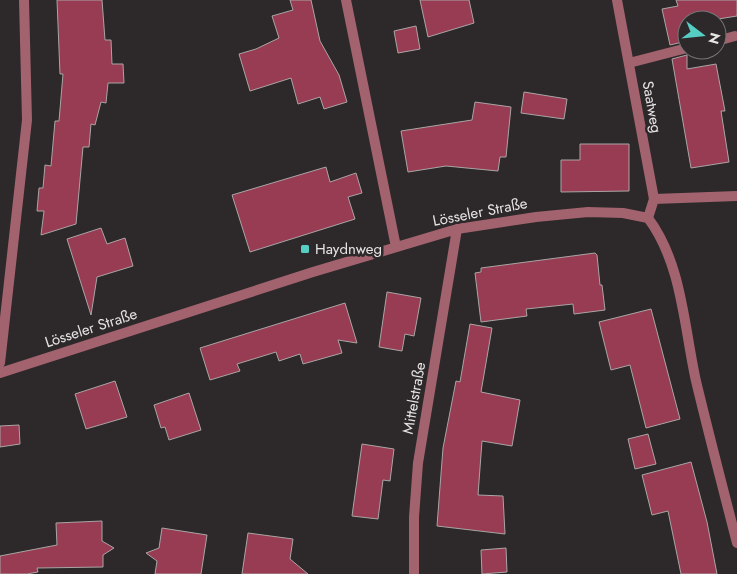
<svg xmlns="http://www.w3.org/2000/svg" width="737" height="574" viewBox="0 0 737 574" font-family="Jost,sans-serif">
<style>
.building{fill:#973c53;stroke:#aaa5a5}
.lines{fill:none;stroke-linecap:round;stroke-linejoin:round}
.lane{stroke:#a2636f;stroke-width:10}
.street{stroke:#a2636f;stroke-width:10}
.poi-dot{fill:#56cec3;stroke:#2d292a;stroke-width:2}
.labels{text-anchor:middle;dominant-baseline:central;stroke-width:5;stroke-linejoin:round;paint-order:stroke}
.street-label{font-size:15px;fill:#e7e4e5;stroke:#2d292a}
.poi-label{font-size:15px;fill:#e7e4e5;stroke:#2d292a;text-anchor:start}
</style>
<rect width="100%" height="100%" fill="#2d292a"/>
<path class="building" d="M57,0H102L105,40H111L112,64H123L124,83H108L106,103L101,102L95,125L91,124L89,147H83L76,224L41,235L44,211H37L39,188H43L45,165L51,166L55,121H59L63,74H60Z
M290,0H311L320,41L339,75L347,102L324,109L320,97L298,104L291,78L250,91L239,54L256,49L279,38L272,16L293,10Z
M420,0H469L474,23L428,37Z
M676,0H737V16L712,20H687V41L670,45L662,9L678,6Z
M416,26L420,49L398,53L394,31Z
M687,55V69L716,64L725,111H721L729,162L691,168L672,59Z
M524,92L567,99L564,119L521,113Z
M475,102L511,107L506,157H500L498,171L446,166L408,172L401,131L472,120Z
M580,144H629V191L561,192V160H580Z
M326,167L330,182L356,173L362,193L348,197L355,219L250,252L232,195Z
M101,228L107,244L125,238L133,266L97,277L91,315L67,239Z
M595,253L597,255L600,285H602L605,310L574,314L573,304L526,309L527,316L481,322L475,273L481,272V268Z
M387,292L421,298L414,336L405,334L402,351L379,347Z
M345,303L357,343L338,340L342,353L303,364L300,354L279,361L276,352L237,364L240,371L210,380L200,348Z
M651,309L680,419L646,428L630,365L611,370L599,322Z
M470,324L492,328L481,392L520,400L512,446L482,441L478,495L503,496L505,534L437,526L443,448L456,381L460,382Z
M115,381L127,417L86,429L75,394Z
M189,393L201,430L169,440L165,427L161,428L154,405Z
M19,425L20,444L0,447V426Z
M648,434L656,464L635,469L628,439Z
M362,444L394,449L390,481L383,480L378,519L352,516Z
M691,462L707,522L717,574H681L668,511L652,515L642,475Z
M102,521V541L114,548L103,555V567L37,568L38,572L27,574H0V556L57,545L56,523Z
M162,528L207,535L201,574H155L157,561L146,553L159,548Z
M248,533L293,539L290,559L308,574H242Z
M506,548L507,572L482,574L481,550Z"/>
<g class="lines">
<path class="lane" d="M717,41L735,36
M629,63L687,48"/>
<path class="street" d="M346,0L396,247
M617,0L654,199L648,218
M654,199L737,196
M0,363L27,120L24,0
M0,373L313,272L457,229L536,217L588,212L623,213L648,218C682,263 684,327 696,381C709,435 723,489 737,543
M414,574V517L418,463L457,229"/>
</g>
<rect class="poi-dot" x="300" y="244" width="10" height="10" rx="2.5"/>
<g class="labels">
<g class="street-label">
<text transform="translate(652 107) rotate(80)">Saatweg</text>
<text transform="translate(480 212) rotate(-11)">Lösseler Straße</text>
<text transform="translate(91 328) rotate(-18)">Lösseler Straße</text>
<text transform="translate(414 398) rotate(-80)">Mittelstraße</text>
</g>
<g class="poi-label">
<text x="315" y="249">Haydnweg</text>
</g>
</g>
<g transform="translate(702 35) rotate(106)"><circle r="24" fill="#2d292a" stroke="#777475"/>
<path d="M0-4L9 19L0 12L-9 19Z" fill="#56cec3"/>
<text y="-8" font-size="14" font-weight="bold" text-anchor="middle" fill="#e7e4e5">N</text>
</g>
</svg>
